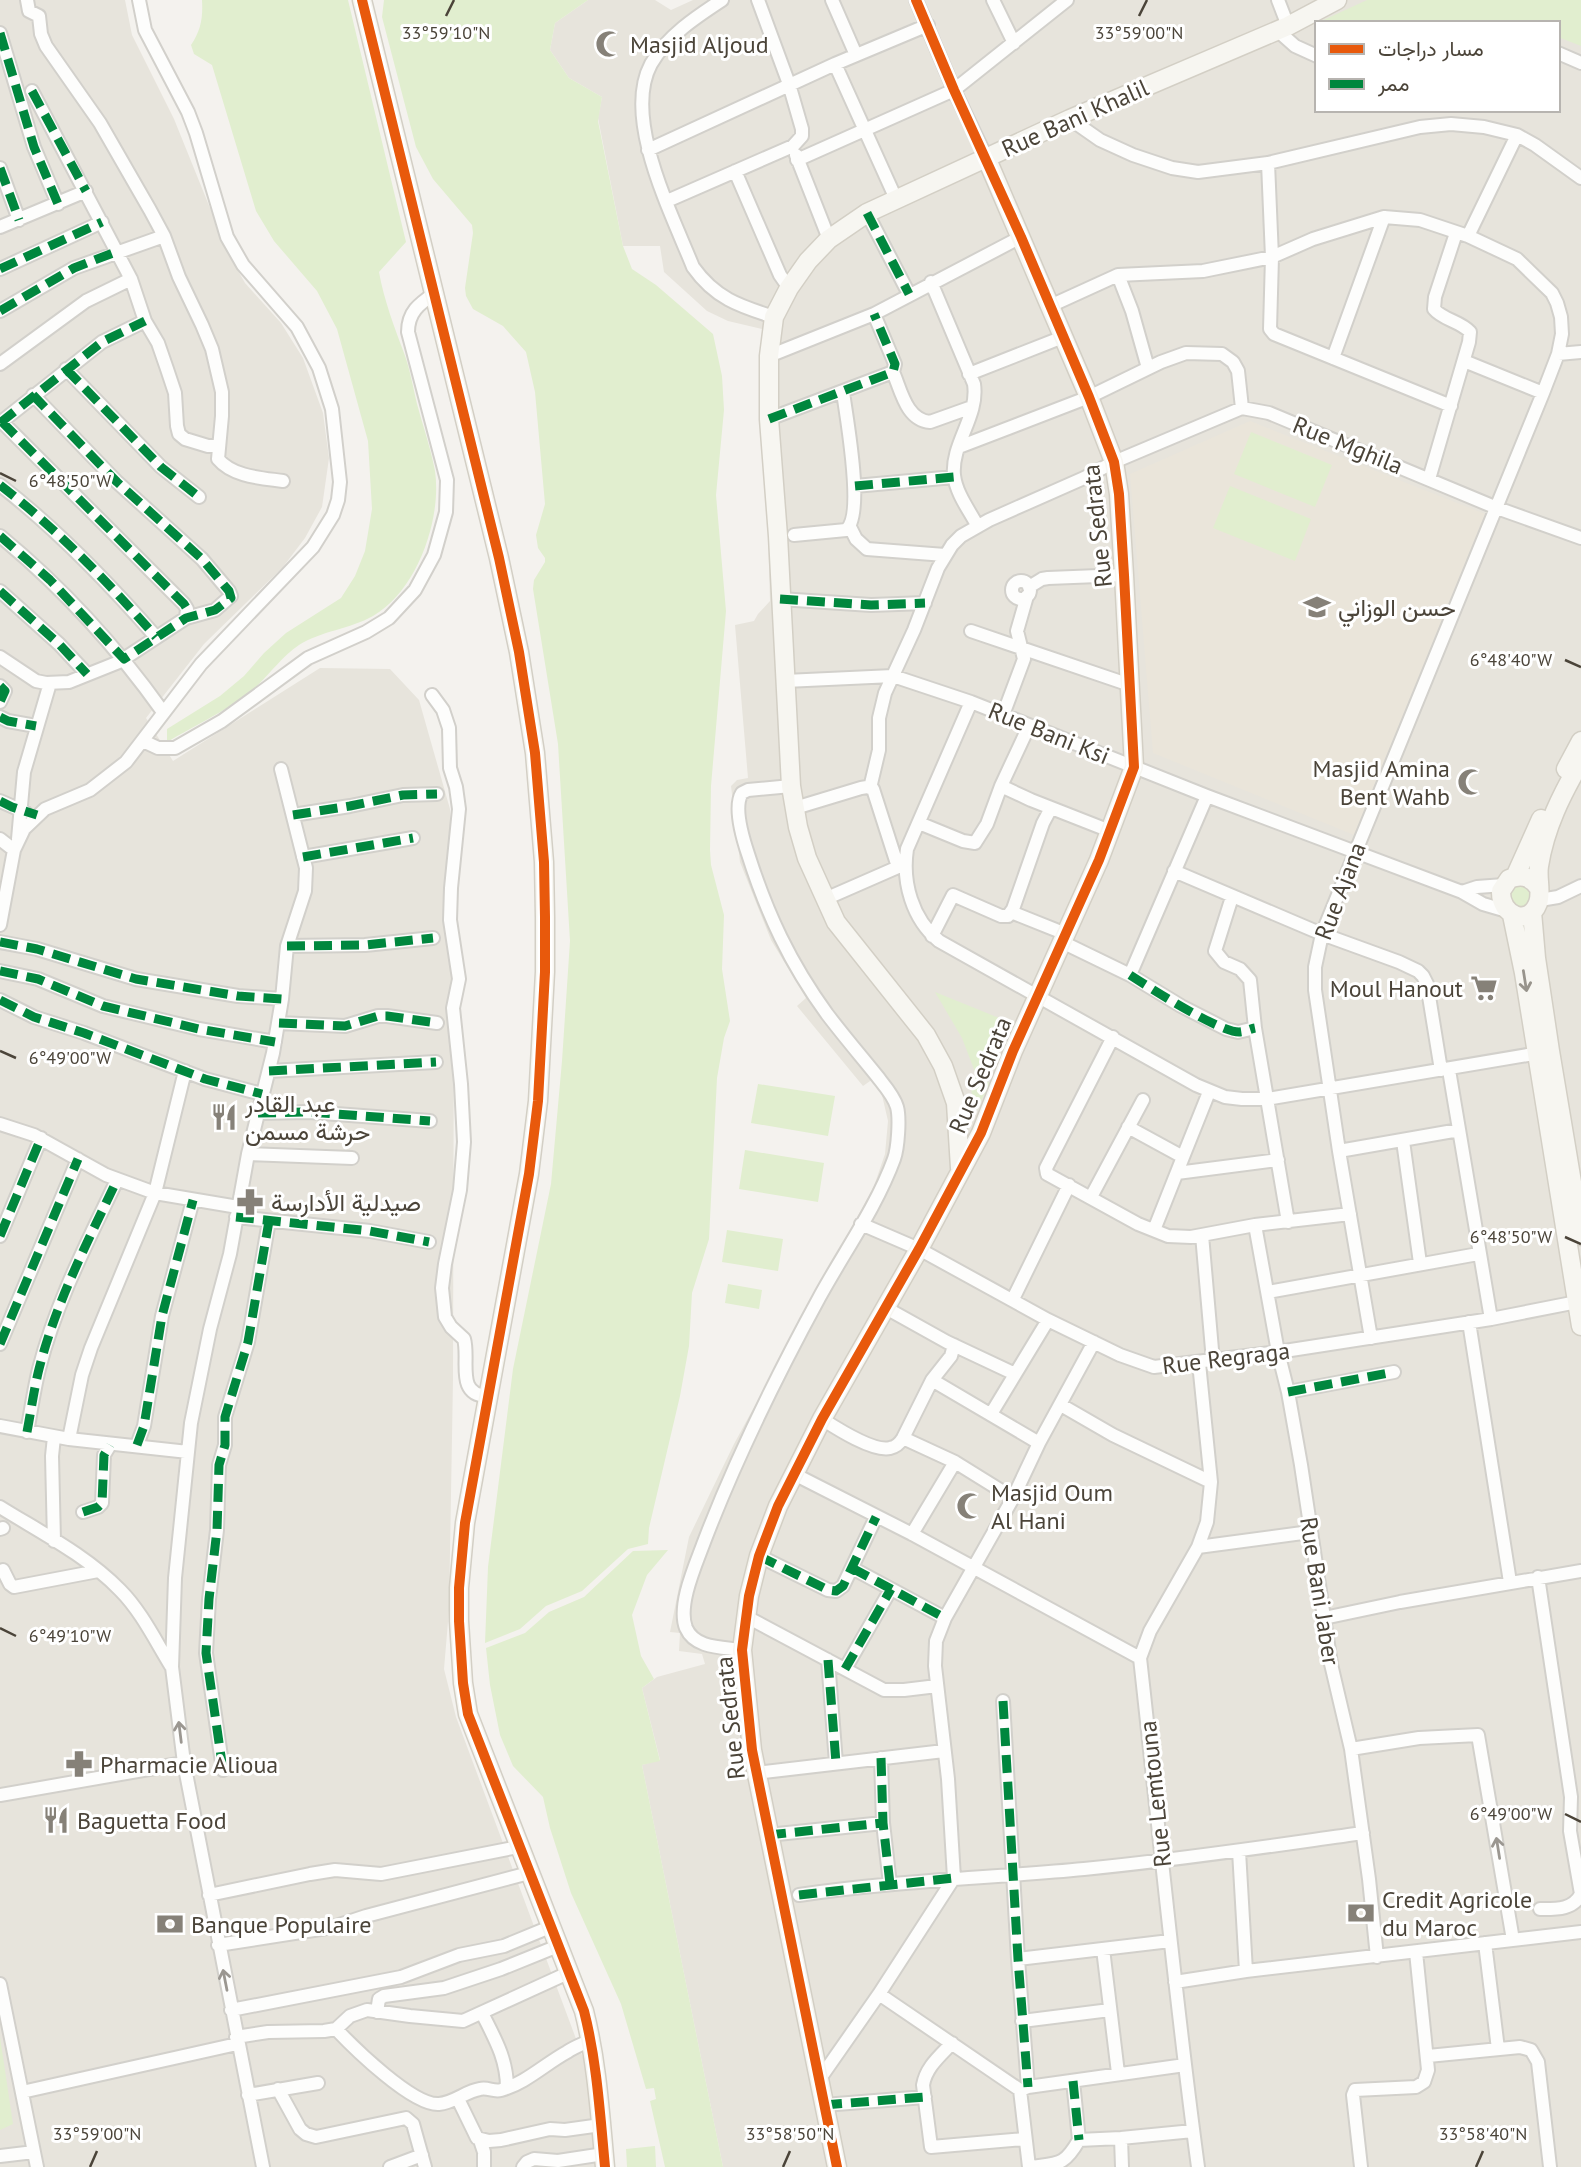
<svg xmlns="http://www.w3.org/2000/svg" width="1581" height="2167" viewBox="0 0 1581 2167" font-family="'PT Sans',Vazirmatn,sans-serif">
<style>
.residential{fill:#e7e4dc;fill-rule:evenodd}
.education{fill:#eae5da}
.green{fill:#e1eecf}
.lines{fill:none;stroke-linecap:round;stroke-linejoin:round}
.street-casing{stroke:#d2d0cb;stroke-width:16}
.secondary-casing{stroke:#d3cfc5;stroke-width:21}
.street{stroke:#fdfdfc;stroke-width:12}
.secondary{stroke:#f7f6f1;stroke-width:18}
.quiet{stroke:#00873e;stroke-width:9;stroke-dasharray:18 9;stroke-linecap:butt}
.cycleway-casing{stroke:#fff;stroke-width:15}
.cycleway{stroke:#e8590c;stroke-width:10}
.oneway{stroke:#98948c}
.oneway2{stroke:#9b9791}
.ticks{fill:none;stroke:#4b4439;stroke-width:2.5}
.labels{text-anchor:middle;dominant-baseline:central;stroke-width:6;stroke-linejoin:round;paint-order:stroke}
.poi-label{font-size:24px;fill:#4b4439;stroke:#fff;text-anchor:start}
.street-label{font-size:24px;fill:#4b4439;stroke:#fff}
.ticks-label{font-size:18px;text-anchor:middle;fill:#4b4439;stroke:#fff;stroke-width:6;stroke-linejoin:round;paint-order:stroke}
</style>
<rect width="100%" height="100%" fill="#f4f2ee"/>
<path class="residential" d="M0,0H125L132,35L174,119L229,255L245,283L281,323L303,358L323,413L329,458L322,507L305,538L283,567L204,644L146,718L173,761L320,668L390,669L419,700L450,809L454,956L453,1379L449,1610L444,1669L456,1717L588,2071L596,2167H0Z
M588,0H655L671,10L693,0H1581V2167H723L642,1765L660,1760L642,1688L657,1677L705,1664L702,1654L679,1651L680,1633L670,1632L689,1537L734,1444L874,1186L885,1154L888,1121L882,1095L873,1079L863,1086L797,1006L806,998L771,940L740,862L731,786L737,780L748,778L735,625L754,621L758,614L770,601L762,329L728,321L707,311L664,272L660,246H623L598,118L602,97L569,78L550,50L555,23ZM1317,23H1558V110H1317Z"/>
<path class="education" d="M1250,421L1485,514L1354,835L1153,753L1130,474Z"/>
<path class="green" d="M202,0H348L406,242L379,272C384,300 394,326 404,353C410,369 413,387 417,404C423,426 431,449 435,471C442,519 417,591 373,616C350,629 321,631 299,645C283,656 271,672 257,686C233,708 195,725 167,742V729L220,696L244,676L264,653L286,633L341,598L355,576L365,551L372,509L368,441L337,329L317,291L274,241L256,211L212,65L194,54L191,45C201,30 203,18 202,0Z
M384,0H588L555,23L550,50L569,78L602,97L598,121L623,246L632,269L656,285L713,334L722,376L724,410L716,495L726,611L711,786L710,850L711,865L724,915L722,969L730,1021L724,1038L717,1078L709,1239L692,1293L689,1346L680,1396L649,1528L648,1544L628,1549L582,1591L546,1606L520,1629L485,1643L488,1567L513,1369L551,1184L562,1061L570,941L558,744L533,589L534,580L545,562V558L538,548L536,535L545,504L535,392L526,352L503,326L473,309L466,296L465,288L473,233L472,225L433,179L416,147L382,17Z
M1367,0H1581V46L1558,37V23H1317Z
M1251,432L1332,465L1315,507L1234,474Z
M1230,486L1311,519L1295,561L1213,528Z
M1509 896a12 12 0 1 1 24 0a12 12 0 1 1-24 0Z
M935,992L1009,1022L985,1076L975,1072L962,1038Z
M973,1075L990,1083L975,1113L969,1076Z
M758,1084L835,1096L828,1136L751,1123Z
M745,1150L824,1163L818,1202L739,1189Z
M727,1230L783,1239L778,1271L722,1262Z
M728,1284L762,1290L759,1309L725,1303Z
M668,1550L647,1575L632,1615L641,1656L654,1679L642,1688L660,1761L642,1765L723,2167H665L650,2101L656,2099L654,2088L646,2089L621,2004L571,1893L550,1828L543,1797L513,1766L500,1735L490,1685L486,1648L525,1633L549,1612L584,1597L633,1551Z
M0,2037L13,2124L0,2130Z
M655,2146L656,2167H627L626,2149Z"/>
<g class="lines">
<defs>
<path id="street" d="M27,0L29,11L39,16L41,34L46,46L100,123L150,210L164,236L179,277L202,325L212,349L222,392V416L218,459C233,477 262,478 283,481
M722,0C696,17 667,36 651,64C622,118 672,214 693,267C715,298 739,306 774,317
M832,0L856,55
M916,0L954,90L986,157
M993,0L1014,43
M1278,0L1288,26
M1277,30L1295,46L1317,56
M0,33L34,147L58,204
M1558,53L1581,63
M835,64L896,199
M32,91L131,279L145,321L158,343L167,369L175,393L177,426L179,434L185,439L208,446H218
M1070,119L1100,140L1133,155L1172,168L1198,172L1268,163L1420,127L1451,124L1484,127L1517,135L1535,145L1581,178
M648,150L835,64L928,25
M796,155L829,239
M797,160L954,90L1067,0
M1268,163L1272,257L1270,329L1274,334L1451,406
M0,168L19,220
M735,171L780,275L789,288
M667,201L793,146L802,136V129L789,84L758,0
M867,213L909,294
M0,227L86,191
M1468,236L1517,135
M0,269L102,222
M1118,275L1132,311L1148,368
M931,282L974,384C979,416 951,444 954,475C956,493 969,510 977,525
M1050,306L1118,275L1203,271L1272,257L1313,239L1384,217L1420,220L1468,236L1517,259L1552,293L1557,303L1561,317L1562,334L1558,354L1543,393L1322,934L1315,967V990L1339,1151L1371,1338
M0,311L74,268L164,236
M1558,354L1581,352
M769,356L874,314L1021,237
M1333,358L1384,217
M1464,363H1469L1543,393
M0,364L86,301L131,279
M66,369L161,467L199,497
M893,372C901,390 906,420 930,422L972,407
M969,374L1063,337
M769,419L893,372L895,364L874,314
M2,422L184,604L187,609L186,618
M0,423L102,342L145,321
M959,447L1089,397L1161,362L1186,353L1222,354L1233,362L1238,371L1242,408
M1429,479L1469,342L1470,332C1460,321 1443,320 1434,309L1435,297L1456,233
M0,485C58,530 108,582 156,637
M855,486L954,477
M850,527L856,539L867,549L945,555
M794,535L846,530C865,515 846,416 843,392
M0,536C63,588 116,646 163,712
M1012 590a9 9 0 1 1 18 0a9 9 0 1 1-18 0Z
M1029,587L1042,579L1048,578L1124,575
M0,591L59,644L87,674
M780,599L871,605L925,603
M971,631L1130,685
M0,657L36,681L46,683L69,682L119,662L186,618L215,610L231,596L229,591L202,559L117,482L33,395
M785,681L893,676L971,702L1207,796L1462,892L1483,904L1507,911
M0,686L5,691L0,702
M432,695L443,710L449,728L450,768L456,787L459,809L451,888L450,920L459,979L453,1008L461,1084L464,1142L460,1190L445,1264L442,1288L445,1317L451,1327L464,1339C470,1359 455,1395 487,1396
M971,702L907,849C902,882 912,919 939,941L1196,1085L1225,1097L1242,1099H1267L1545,1052
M1003,715L1024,659L1017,631L1027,596
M0,717L8,721L36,726
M143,741L158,748H175L222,721L308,658L366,632L389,618L415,590L434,555L446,512L447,480L408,332C408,312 419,304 435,293
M1001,786L1031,800L1110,831
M870,788L879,750V718L885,693L914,630L938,568L952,545L961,536L989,520L1084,478L1114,462L1242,408L1269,413L1497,508L1581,538
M0,801L25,812
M795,808L861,788L867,787L873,789L898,867
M293,815L350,806L403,795L437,794
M919,823L963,841L975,843L987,824L1001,786L1029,726
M0,839L14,850
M18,839L24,772L50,683
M303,857L413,838
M1174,871L1322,934L1399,962L1418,971L1423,976L1427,984L1441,1070
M1462,892L1477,887L1504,885
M1232,897L1215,951L1224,962L1240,969L1250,980L1255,1028L1288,1222
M825,899L905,864
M1540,900L1558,897L1581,886
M1011,912L1066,934
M0,925L14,850L24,829L45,809L90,790L126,762L201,664L313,547L333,515L338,500L340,482L332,409L319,368L297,327L243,265L227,237L196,133L188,112L145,30L139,0
M932,936L953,895L1001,916H1008L1013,909L1043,823L1051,808
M0,942L37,949L136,979L238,996L282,999
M1062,942L1130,975L1181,1006L1226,1029L1238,1032L1255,1028
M287,946L365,945L433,938
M0,971L38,979L103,1006L199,1029L275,1042
M1130,975L1207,796
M0,1000L34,1017L84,1033L205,1079L262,1094
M279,1023L345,1026L378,1016H387L437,1023
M1113,1037L1046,1168L1047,1174L1138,1224L1168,1236L1191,1237L1255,1225L1350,1214
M1449,1070L1491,1319
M269,1071L436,1062
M258,1113L309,1112L430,1121
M0,1124L34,1135L106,1175L155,1193L185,1071
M1128,1127L1183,1157L1154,1230
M1403,1141L1420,1263
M1339,1151L1459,1130
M248,1154L352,1158
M1183,1157L1209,1092
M1177,1173L1278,1160
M1091,1197L1143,1100
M236,1217L370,1231L429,1242
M861,1224L919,1249L1048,1320L1120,1355L1154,1367L1278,1352L1491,1319L1577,1302
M1255,1225L1278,1352L1288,1392L1301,1465L1331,1664L1351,1749L1369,1879L1377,1957
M1202,1235L1213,1361
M0,1236L41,1138
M1268,1292L1478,1254
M1013,1299L1069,1185
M886,1308L947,1342L1015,1374
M1469,1322L1510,1582
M0,1344L78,1159
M932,1380L1039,1443
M1288,1392L1394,1372
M1061,1405L1113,1435L1211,1482
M991,1414L1048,1320
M822,1419C836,1428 873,1452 890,1448C896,1447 900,1443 903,1438L932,1380L951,1356L954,1345
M0,1426L69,1439L188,1452
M27,1432C31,1411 34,1389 39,1369C56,1302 88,1241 117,1180
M903,1438L955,1462L1013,1498
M69,1439L82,1375L91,1348L155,1193L238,1207
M137,1445L144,1426L162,1316L193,1200
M794,1474L912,1534L1140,1658
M0,1507C40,1532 86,1555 120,1590C141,1611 155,1640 171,1666
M83,1512L98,1507L102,1503L104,1455L110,1445
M0,1529L3,1528
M912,1534L955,1462
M54,1541L52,1456L54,1437
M1198,1547L1310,1532
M759,1556L828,1590L836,1591L843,1586L876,1517
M852,1568L945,1618
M3,1570L10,1584L14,1587L98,1571
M1538,1577L1571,1797L1570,1831L1581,1894C1573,1910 1556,1909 1540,1909
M747,1617L884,1690H904L937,1686
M1324,1618L1400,1602L1581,1571
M742,1650C723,1647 695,1649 686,1628C677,1605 696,1564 704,1542C736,1458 776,1377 819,1298C844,1252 876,1208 894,1159C898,1148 900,1118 897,1107C894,1096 884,1085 877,1076C860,1055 843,1035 827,1014C790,963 767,914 748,854C743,839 733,807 742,793L748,790L791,786
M828,1660L836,1763
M845,1669L891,1589
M1003,1701L1018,1959L1028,2087
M1351,1749L1419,1738L1478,1735L1513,1940
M881,1758L883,1823L890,1884
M223,1770L206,1653L209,1599L217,1530L219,1465L225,1445V1417L248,1342L269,1221
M756,1773L944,1751
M0,1795L184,1763
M768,1835L883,1823
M1239,1851L1246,1971
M209,1895L310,1874L335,1870L381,1874L518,1847
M799,1895C894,1881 989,1878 1084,1869C1178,1860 1270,1846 1363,1833
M1485,1943L1498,2049
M218,1945L333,1927L366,1916L529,1873
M1103,1949L1118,2073
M1018,1959L1170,1941
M1175,1982L1246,1971L1581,1932
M0,1984L37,2167
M879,1994L1020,2090L1029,2167
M231,2010L401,1977L459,1955L504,1946L550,1927
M377,2012L379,1999L384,1996L444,1988L501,1969L558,1946
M482,2013C495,2039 507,2059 507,2088
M1022,2021L1110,2010
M336,2029C354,2048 413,2106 439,2104C454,2103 466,2091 480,2089C488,2087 493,2092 501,2090C526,2083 545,2064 567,2052C574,2047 583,2044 591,2040
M236,2037L268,2032L324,2031L336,2029L350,2016L367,2010L410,2016L463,2021L568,1973
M952,2043C940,2056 926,2067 923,2085L931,2147L1025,2139
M1428,2056L1520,2047L1531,2050L1538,2062L1550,2167
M819,2080L879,1994L954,1878L948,1779L935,1666L936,1641L945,1618L1013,1498L1039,1443L1094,1342
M1073,2081L1079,2140
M278,2089L300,2129L306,2134L316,2137L406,2118L413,2124L425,2167
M1021,2090L1028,2087L1185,2065
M22,2092L237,2044
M248,2095L318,2083
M458,2099L477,2138L489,2141L501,2140L550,2129L565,2130L601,2125
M824,2105L925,2097
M1121,2138L1122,2167
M480,2140L484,2152V2167
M0,2156L34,2152
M263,2167L184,1763L172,1667L175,1578L191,1423L210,1329L230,1254L248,1154L273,1053L282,999L287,946L305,891L306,868L281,769
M390,2167L422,2155
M523,2167L527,2162L534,2159L558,2161L604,2154
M1031,2167C1059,2163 1064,2166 1079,2140L1121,2138L1193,2131
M1198,2167C1175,1998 1159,1828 1140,1658L1150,1631L1198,1547L1207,1522L1211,1482L1199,1363
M1361,2167L1353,2095L1355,2090L1416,2087L1424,2082L1428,2070L1416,1952"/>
<path id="secondary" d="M362,0L499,558L519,652L535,753L544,862L545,917V972L538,1101L529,1174L465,1523L459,1588V1621L463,1683L468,1714L584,2011C597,2062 600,2114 605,2167
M1566,769L1581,741
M1515,877L1541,819
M1538,887C1530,876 1521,874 1509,879L1501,891C1500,916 1529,927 1538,903C1542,893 1537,878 1539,866C1545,827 1562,794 1581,761
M1532,912L1536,958L1550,1051L1581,1236
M1512,915L1524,973L1581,1326
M960,1168L956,1103L943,1066L926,1035L836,922L807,858L798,827L791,786L778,536L769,419V356L774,317L789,288L808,261L829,239L867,213L1070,119L1288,26L1337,0
M837,2167L752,1750L742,1650L749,1596L759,1556L778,1506L822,1419L919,1249L981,1133L1013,1051L1099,860L1134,767L1124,575L1119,494L1114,462L1089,397L986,157"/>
</defs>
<use href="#street" class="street-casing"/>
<use href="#secondary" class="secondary-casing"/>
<use href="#street" class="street"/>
<use href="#secondary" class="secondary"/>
<path class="quiet" d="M0,33L34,147L58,204
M32,91L86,191
M0,168L19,220
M867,213L909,294
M0,269L102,222
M0,311L74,268L118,251
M66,369L161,467L199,497
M769,419L893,372L895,364L874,314
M2,422L184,604L187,609L186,618
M0,423L102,342L145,321
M0,485C58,530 108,582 156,637
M855,486L954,477
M0,536L50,580L124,659L186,618L215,610L231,598L229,591L202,559L117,482L33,395
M0,591L59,644L87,674
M780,599L871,605L925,603
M0,686L5,691L0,702
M0,717L8,721L36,726
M0,801L12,807L37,815
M293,815L350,806L403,795L437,794
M303,857L413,838
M0,942L37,949L136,979L238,996L282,999
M287,946L365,945L433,938
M0,971L38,979L103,1006L199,1029L275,1042
M1130,975C1150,988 1219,1032 1239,1032C1244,1032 1250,1029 1255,1028
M0,1000L34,1017L84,1033L205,1079L262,1094
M279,1023L345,1026L378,1016H387L437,1023
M269,1071L436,1062
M258,1113L309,1112L430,1121
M236,1217L370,1231L429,1242
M0,1236L41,1138
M0,1344L78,1159
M1288,1392L1394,1372
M27,1432C31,1411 34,1389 39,1369C56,1302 88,1241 117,1180
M137,1445L144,1426L162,1316L193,1200
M83,1512L98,1507L102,1503L104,1455L110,1445
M759,1556L828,1590L836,1591L843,1586L876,1517
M852,1568L945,1618
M828,1660L836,1763
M845,1669L891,1589
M1003,1701L1018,1959L1028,2087
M881,1758L883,1823L890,1884
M223,1770L206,1653L209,1599L217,1530L219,1465L225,1445V1417L248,1342L269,1221
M768,1835L883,1823
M799,1895L954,1878
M1073,2081L1079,2140
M824,2105L925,2097"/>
<defs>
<path id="cycleway" d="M362,0L499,558L519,652L535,753L544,862L545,917V972L538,1101L529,1174L465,1523L459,1588V1621L463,1683L468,1714L584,2011C597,2062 600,2114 605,2167
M837,2167L752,1750L742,1650L749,1596L759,1556L778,1506L822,1419L919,1249L981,1133L1013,1051L1099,860L1134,767L1124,575L1119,494L1114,462L1089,397L1021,237L954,90L916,0"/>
</defs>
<use href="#cycleway" class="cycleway-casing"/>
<use href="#cycleway" class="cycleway"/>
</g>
<defs><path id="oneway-shaft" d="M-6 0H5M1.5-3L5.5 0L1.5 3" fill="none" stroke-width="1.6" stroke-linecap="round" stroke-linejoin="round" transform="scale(1.75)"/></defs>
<use class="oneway" href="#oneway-shaft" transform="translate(1525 981) rotate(81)"/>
<g class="oneway2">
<use href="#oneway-shaft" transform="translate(180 1732) rotate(-97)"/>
<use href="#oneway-shaft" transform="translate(1498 1848) rotate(-99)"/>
<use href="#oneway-shaft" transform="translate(225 1980) rotate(-101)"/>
</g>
<path class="ticks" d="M446,16L454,0M1139,16L1147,0M0,473L16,481M1565,660L1581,667M0,1051L16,1058M1565,1237L1581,1244M0,1628L16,1636M1565,1814L1581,1822M90,2167L97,2151M783,2167L790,2151M1476,2167L1483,2151"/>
<defs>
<symbol id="mosque-bare" viewBox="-9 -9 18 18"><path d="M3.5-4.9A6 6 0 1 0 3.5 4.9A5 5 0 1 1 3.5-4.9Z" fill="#868178" stroke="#fff" stroke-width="2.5" paint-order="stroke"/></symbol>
<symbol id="school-bare" viewBox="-9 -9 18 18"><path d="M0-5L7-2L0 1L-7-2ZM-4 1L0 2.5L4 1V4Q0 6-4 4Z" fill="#868178" stroke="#fff" stroke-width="2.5" paint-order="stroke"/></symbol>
<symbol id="supermarket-bare" viewBox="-9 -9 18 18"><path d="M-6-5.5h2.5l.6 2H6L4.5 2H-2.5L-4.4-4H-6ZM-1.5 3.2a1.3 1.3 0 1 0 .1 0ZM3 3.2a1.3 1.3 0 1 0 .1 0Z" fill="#868178" stroke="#fff" stroke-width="2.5" paint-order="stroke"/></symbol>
<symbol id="restaurant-bare" viewBox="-9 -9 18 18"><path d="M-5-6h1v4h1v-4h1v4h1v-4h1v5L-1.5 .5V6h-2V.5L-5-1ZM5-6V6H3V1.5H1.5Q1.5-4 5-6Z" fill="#868178" stroke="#fff" stroke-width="2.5" paint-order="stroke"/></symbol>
<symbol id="pharmacy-bare" viewBox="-9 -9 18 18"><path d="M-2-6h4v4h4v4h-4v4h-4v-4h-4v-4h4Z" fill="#868178" stroke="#fff" stroke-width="2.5" paint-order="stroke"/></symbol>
<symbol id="bank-bare" viewBox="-9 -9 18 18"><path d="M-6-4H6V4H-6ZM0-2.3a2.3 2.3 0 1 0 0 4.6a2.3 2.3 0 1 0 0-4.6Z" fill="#868178" stroke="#fff" stroke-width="2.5" paint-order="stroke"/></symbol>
</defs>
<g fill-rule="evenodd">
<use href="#mosque-bare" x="590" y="25" width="38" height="38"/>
<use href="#school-bare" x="1298" y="588" width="38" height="38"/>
<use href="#mosque-bare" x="1452" y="763" width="38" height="38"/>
<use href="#supermarket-bare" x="1465" y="969" width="38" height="38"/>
<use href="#restaurant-bare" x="205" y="1098" width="38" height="38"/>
<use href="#pharmacy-bare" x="231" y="1183" width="38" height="38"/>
<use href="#mosque-bare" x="951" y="1487" width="38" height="38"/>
<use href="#pharmacy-bare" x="60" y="1745" width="38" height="38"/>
<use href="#restaurant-bare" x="37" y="1801" width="38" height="38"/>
<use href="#bank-bare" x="1342" y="1894" width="38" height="38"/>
<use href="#bank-bare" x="151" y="1905" width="38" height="38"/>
</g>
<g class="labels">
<g class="poi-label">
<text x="630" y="44">Masjid Aljoud</text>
<text x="1338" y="607">حسن الوزاني</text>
<text x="1450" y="768" text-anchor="end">Masjid Amina<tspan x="1450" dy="28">Bent Wahb</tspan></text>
<text x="1463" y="988" text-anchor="end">Moul Hanout</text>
<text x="245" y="1103">عبد القادر<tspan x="245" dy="28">حرشة مسمن</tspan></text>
<text x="271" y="1202">صيدلية الأدارسة</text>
<text x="991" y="1492">Masjid Oum<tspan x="991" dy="28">Al Hani</tspan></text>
<text x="100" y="1764">Pharmacie Alioua</text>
<text x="77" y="1820">Baguetta Food</text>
<text x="1382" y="1899">Credit Agricole<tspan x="1382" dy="28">du Maroc</tspan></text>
<text x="191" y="1924">Banque Populaire</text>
</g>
<g class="street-label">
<text transform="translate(1075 118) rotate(-24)">Rue Bani Khalil</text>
<text transform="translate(1348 445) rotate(22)">Rue Mghila</text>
<text transform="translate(1097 526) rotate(-96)">Rue Sedrata</text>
<text transform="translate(1049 733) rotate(22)">Rue Bani Ksi</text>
<text transform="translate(1340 891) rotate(-69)">Rue Ajana</text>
<text transform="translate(980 1075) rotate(-67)">Rue Sedrata</text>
<text transform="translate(1226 1358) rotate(-7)">Rue Regraga</text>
<text transform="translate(1320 1591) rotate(81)">Rue Bani Jaber</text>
<text transform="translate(730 1718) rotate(-96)">Rue Sedrata</text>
<text transform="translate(1155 1794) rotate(-96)">Rue Lemtouna</text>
</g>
</g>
<g class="ticks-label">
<text x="446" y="39">33°59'10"N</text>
<text x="1139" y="39">33°59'00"N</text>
<text x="70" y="487">6°48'50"W</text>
<text x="1511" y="666">6°48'40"W</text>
<text x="70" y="1064">6°49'00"W</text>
<text x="1511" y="1243">6°48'50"W</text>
<text x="70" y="1642">6°49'10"W</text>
<text x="1511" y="1820">6°49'00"W</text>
<text x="97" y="2140">33°59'00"N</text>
<text x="790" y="2140">33°58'50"N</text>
<text x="1483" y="2140">33°58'40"N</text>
</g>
<rect x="1315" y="21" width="245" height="91" fill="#ffffff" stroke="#b7b4b0" stroke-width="2"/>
<rect x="1329" y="44" width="35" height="10" fill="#e8590c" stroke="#b7b4b0" stroke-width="2"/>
<text x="1378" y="56" font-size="21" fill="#4b4439">مسار دراجات</text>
<rect x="1329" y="79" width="35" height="10" fill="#00873e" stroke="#b7b4b0" stroke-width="2"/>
<text x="1378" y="91" font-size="21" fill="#4b4439">ممر</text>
</svg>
